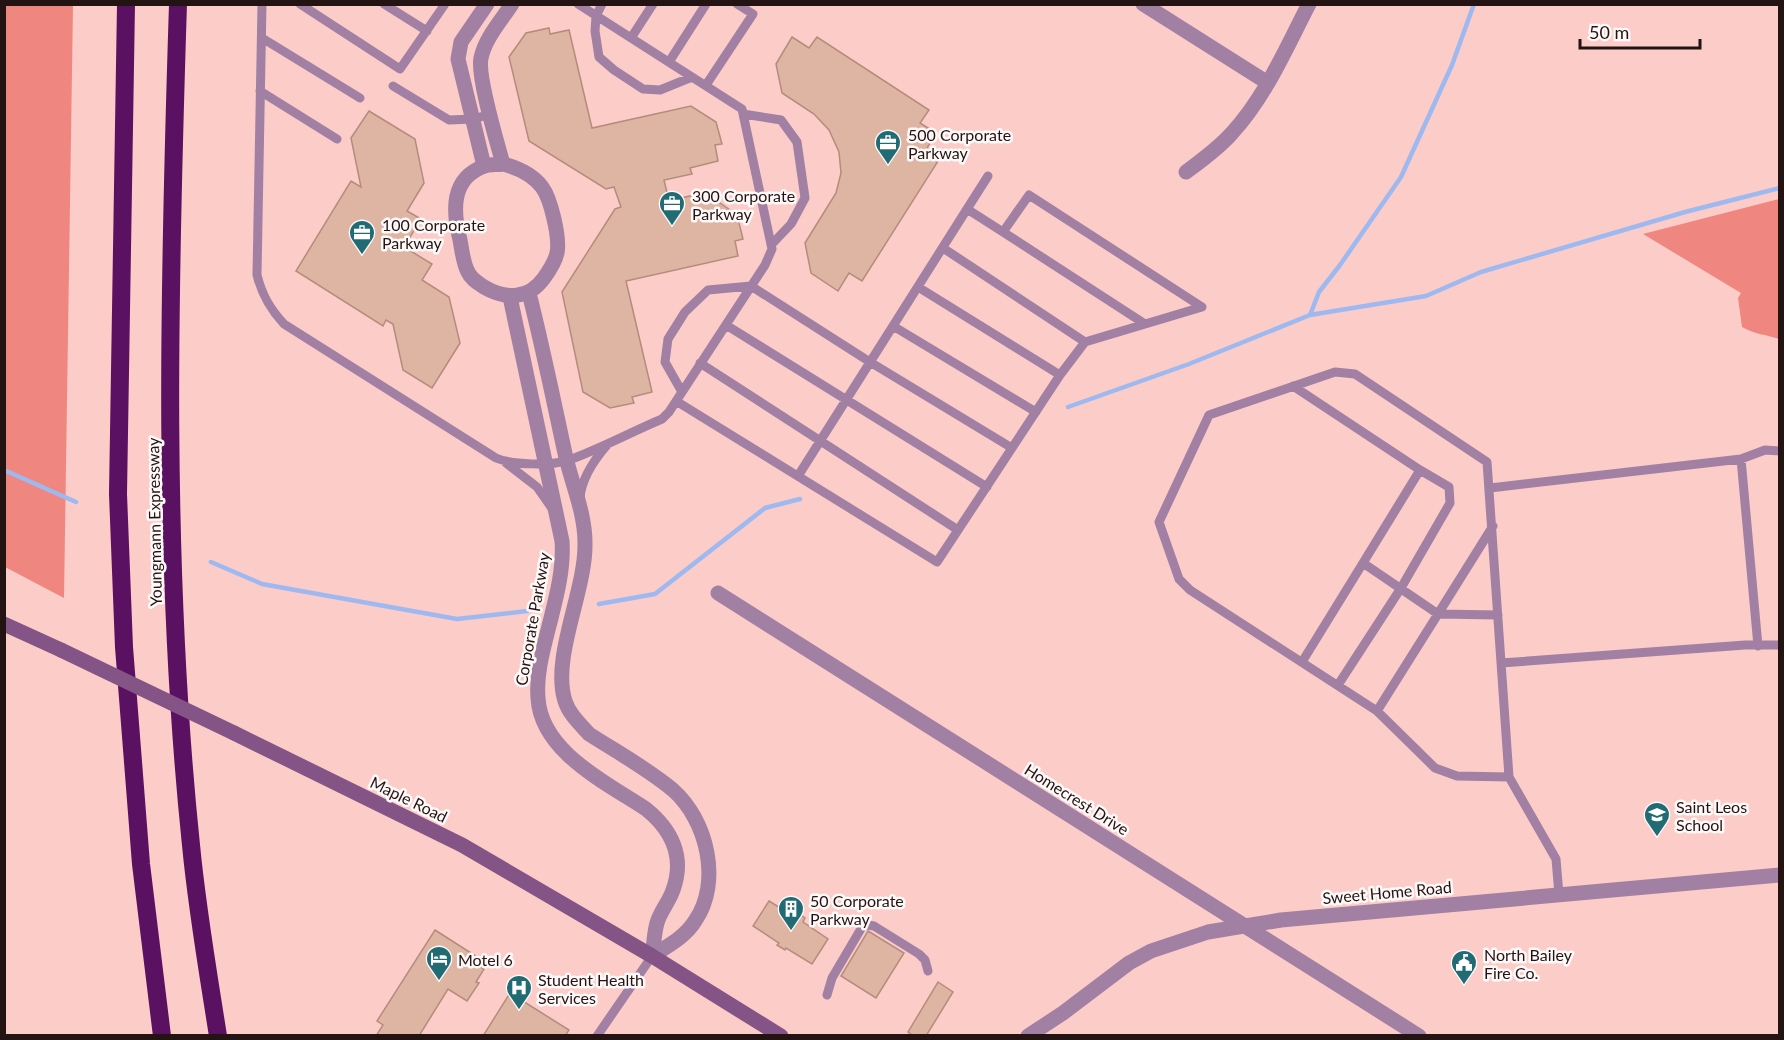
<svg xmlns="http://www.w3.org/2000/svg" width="1784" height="1040" viewBox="0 0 1784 1040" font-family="Lato,sans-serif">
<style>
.green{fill:#ef8780}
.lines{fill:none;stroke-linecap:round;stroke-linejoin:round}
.stream{stroke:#9db9f0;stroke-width:4.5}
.building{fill:#deb5a3;stroke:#b48c7c;stroke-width:1.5}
.service{stroke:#a180a3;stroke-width:9}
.minor{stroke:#a180a3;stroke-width:15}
.tertiary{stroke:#a180a3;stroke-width:15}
.secondary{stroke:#845487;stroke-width:15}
.motorway{stroke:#5a1161;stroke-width:18}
.secondary-bridge{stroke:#845487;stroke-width:15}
.labels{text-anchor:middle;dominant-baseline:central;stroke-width:5;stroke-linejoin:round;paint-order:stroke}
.poi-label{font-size:16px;fill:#231312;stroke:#fef9f9;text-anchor:start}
.street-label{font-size:16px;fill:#231312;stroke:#fef9f9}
</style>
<rect width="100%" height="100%" fill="#fcccc8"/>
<path class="green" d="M4,5H73L64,598L5,567Z
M1779,199V339C1765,334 1756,335 1742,327L1738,298L1741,293L1643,234Z"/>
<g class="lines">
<path class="stream" d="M1310,315L1319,292L1340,265L1401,177L1452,65L1474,4
M1068,407L1189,364L1310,315L1426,296L1481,272L1685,212L1780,188
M4,470L76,502
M211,562L262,584L457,619L527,611
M599,604L655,594L765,508L800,499"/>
</g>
<path class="building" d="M549,28L550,34L569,30L592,128L691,106L716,122L722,144L715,145L718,161L690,168L692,174L664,180L669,201L698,194L700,201L713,198L737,215L743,239L735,241L738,256L626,281L652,392L632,397L634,403L610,408L583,392L562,292L615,209L621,207L614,187L606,189L529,141L509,57L526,33Z
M792,37L809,48L817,37L929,110L920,123L936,133L927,148L940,158L862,281L849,273L838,291L811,273L805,243L836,193L841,173L839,152L829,130L814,114L782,93L776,64Z
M369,111L415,139L424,183L407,211L421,219L404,247L432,264L422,280L449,297L460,343L432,388L403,370L393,324L386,320L383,326L296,271L351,181L361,187L351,138Z
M769,901L795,917L798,913L805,918L803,922L828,939L812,964L786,948L785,950L777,945L779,943L753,926Z
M435,930L482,960L479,966L484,969L476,982L479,983L467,1001L448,989L419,1036H376L383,1025L377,1021Z
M868,931L904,953L876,998L841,976Z
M938,982L953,992L926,1036H914L908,1032Z
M510,993L569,1030L565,1036H483Z"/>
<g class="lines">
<path class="service" d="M262,4L257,275C262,295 270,309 284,324L496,458C512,465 551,466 569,460C600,449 631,432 662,419L669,412L765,265L772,249L742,109L578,4
M300,4L400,69L445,4
M384,4L427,31
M602,4L596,16L595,31L599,57L614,70L643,89L660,90L692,77
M262,38L360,98
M631,38L653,4
M669,62L706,4
M706,85L753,14L737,4
M393,86L449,120L473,119L491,114
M260,91L337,139
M743,114L781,120L797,142L805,198L791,224L771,245
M1003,232L1145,324
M943,248L1085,342
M918,287L1060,375
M726,325L987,487
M893,326L1036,412
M700,363L958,530
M1293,386L1420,470L1363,563
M682,392L665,362L668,339L685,312L708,290L751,286L870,362L1012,448
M676,401L937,562L1060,375L1085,342L1202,307L1029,195L1003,232L967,209L988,176
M1741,459L1765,450L1780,451
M506,463L537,487L551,507
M798,476L967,209
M1490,488L1741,459L1758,646
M580,499C581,479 594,460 607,445
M1302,662L1363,563L1438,614L1493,526
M1501,663L1745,645H1780
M1338,685L1401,588L1450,503L1449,487L1420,470
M1377,711L1438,614L1498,615
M1509,777L1457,776L1435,768L1377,711L1190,590L1179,579L1159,522L1209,415L1335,372L1355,374L1487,462L1509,777L1556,859L1559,895
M827,995L832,978L862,927L868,925L874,926L919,954L925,960L928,971
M597,1036L652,956"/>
<path class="minor" d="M1143,4L1268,83
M503,164C518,168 532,174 542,187C551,199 560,238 557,253C555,262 549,271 544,278C529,299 506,300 484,287C478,283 471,279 468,272C463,263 462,250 460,240C453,212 450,178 485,166C490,164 497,165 503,164Z
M503,164C497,142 477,76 481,58C485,38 501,21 512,4
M484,166L458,59L461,42L487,4
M1186,172C1202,160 1219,148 1232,133C1266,96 1286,48 1309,4
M529,293C543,348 554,403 566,458C573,486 585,514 585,543C586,591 551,657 565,701C569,714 580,724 589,734C617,752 648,769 673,790C707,820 722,882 695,921C685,937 668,946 652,956
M510,297L562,541C564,570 556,598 549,626C543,650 536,674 538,698C541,752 607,783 646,809C672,830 685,857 673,890C669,902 660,912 657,923C654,933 654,945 652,956
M718,593L1419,1036"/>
<path class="tertiary" d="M1028,1036L1063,1013L1129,963L1151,951L1208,932L1281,920L1780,875"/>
<path class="secondary" d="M4,624L61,650
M234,733L462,845L652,956L781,1036"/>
<path class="motorway" d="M126,4L118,494L124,647L141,864L162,1036
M178,4C169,284 162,566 191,845C197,909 208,972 218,1036"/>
<path class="secondary-bridge" d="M61,650L234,733"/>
</g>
<defs>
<symbol id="office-pin" viewBox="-11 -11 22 30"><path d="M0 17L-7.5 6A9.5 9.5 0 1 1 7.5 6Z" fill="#216c74" stroke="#fef9f9"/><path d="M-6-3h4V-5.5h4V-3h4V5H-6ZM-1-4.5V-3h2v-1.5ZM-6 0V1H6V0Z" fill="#fff"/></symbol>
<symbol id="school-pin" viewBox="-11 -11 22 30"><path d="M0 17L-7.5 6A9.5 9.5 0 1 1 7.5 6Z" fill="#216c74" stroke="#fef9f9"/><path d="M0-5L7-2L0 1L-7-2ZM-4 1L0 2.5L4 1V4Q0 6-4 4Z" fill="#fff"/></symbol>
<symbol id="building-pin" viewBox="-11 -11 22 30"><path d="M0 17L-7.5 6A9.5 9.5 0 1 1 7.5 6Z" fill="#216c74" stroke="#fef9f9"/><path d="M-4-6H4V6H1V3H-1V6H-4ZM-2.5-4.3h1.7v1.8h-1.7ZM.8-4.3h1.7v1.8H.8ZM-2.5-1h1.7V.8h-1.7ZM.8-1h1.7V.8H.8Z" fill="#fff"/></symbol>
<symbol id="hotel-pin" viewBox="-11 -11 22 30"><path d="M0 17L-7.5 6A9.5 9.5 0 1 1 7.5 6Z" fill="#216c74" stroke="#fef9f9"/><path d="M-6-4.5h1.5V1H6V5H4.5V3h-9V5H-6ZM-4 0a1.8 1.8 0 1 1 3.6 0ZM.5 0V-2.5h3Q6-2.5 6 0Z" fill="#fff"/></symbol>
<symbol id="civic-pin" viewBox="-11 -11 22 30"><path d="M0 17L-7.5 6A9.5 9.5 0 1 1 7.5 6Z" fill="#216c74" stroke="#fef9f9"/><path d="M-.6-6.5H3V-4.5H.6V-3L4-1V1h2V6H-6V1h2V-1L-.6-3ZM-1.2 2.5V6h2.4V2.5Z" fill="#fff"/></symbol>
<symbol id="hospital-pin" viewBox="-11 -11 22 30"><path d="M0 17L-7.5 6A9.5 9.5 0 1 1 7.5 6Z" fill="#216c74" stroke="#fef9f9"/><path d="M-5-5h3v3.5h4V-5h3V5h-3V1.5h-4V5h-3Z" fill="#fff"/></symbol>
</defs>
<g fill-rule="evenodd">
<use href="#office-pin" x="873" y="128" width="30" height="40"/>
<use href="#office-pin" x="657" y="189" width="30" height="40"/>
<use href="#office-pin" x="347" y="218" width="30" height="40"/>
<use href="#school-pin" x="1642" y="800" width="30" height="40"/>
<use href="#building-pin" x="776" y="894" width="30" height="40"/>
<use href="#hotel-pin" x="424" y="944" width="30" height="40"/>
<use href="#civic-pin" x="1449" y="948" width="30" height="40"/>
<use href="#hospital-pin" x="504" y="973" width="30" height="40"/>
</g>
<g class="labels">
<g class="poi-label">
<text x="908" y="134">500 Corporate<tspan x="908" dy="18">Parkway</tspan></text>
<text x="692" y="195">300 Corporate<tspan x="692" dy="18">Parkway</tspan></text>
<text x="382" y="224">100 Corporate<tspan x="382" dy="18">Parkway</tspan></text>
<text x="1676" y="806">Saint Leos<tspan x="1676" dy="18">School</tspan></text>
<text x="810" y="900">50 Corporate<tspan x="810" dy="18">Parkway</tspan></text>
<text x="1484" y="954">North Bailey<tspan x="1484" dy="18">Fire Co.</tspan></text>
<text x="458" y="959">Motel 6</text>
<text x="538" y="979">Student Health<tspan x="538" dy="18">Services</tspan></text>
</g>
<g class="street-label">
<text transform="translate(154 522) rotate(-91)">Youngmann Expressway</text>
<text transform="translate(532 619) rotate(-80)">Corporate Parkway</text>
<text transform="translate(409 799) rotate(26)">Maple Road</text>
<text transform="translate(1077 799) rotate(32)">Homecrest Drive</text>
<text transform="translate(1387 892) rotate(-5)">Sweet Home Road</text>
</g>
</g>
<rect width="1784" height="1040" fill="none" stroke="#231312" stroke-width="12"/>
<path d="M1580 39v9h120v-9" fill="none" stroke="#231312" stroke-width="3"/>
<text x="1589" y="39" font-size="18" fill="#231312" stroke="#fef9f9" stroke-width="4.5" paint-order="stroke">50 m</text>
</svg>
